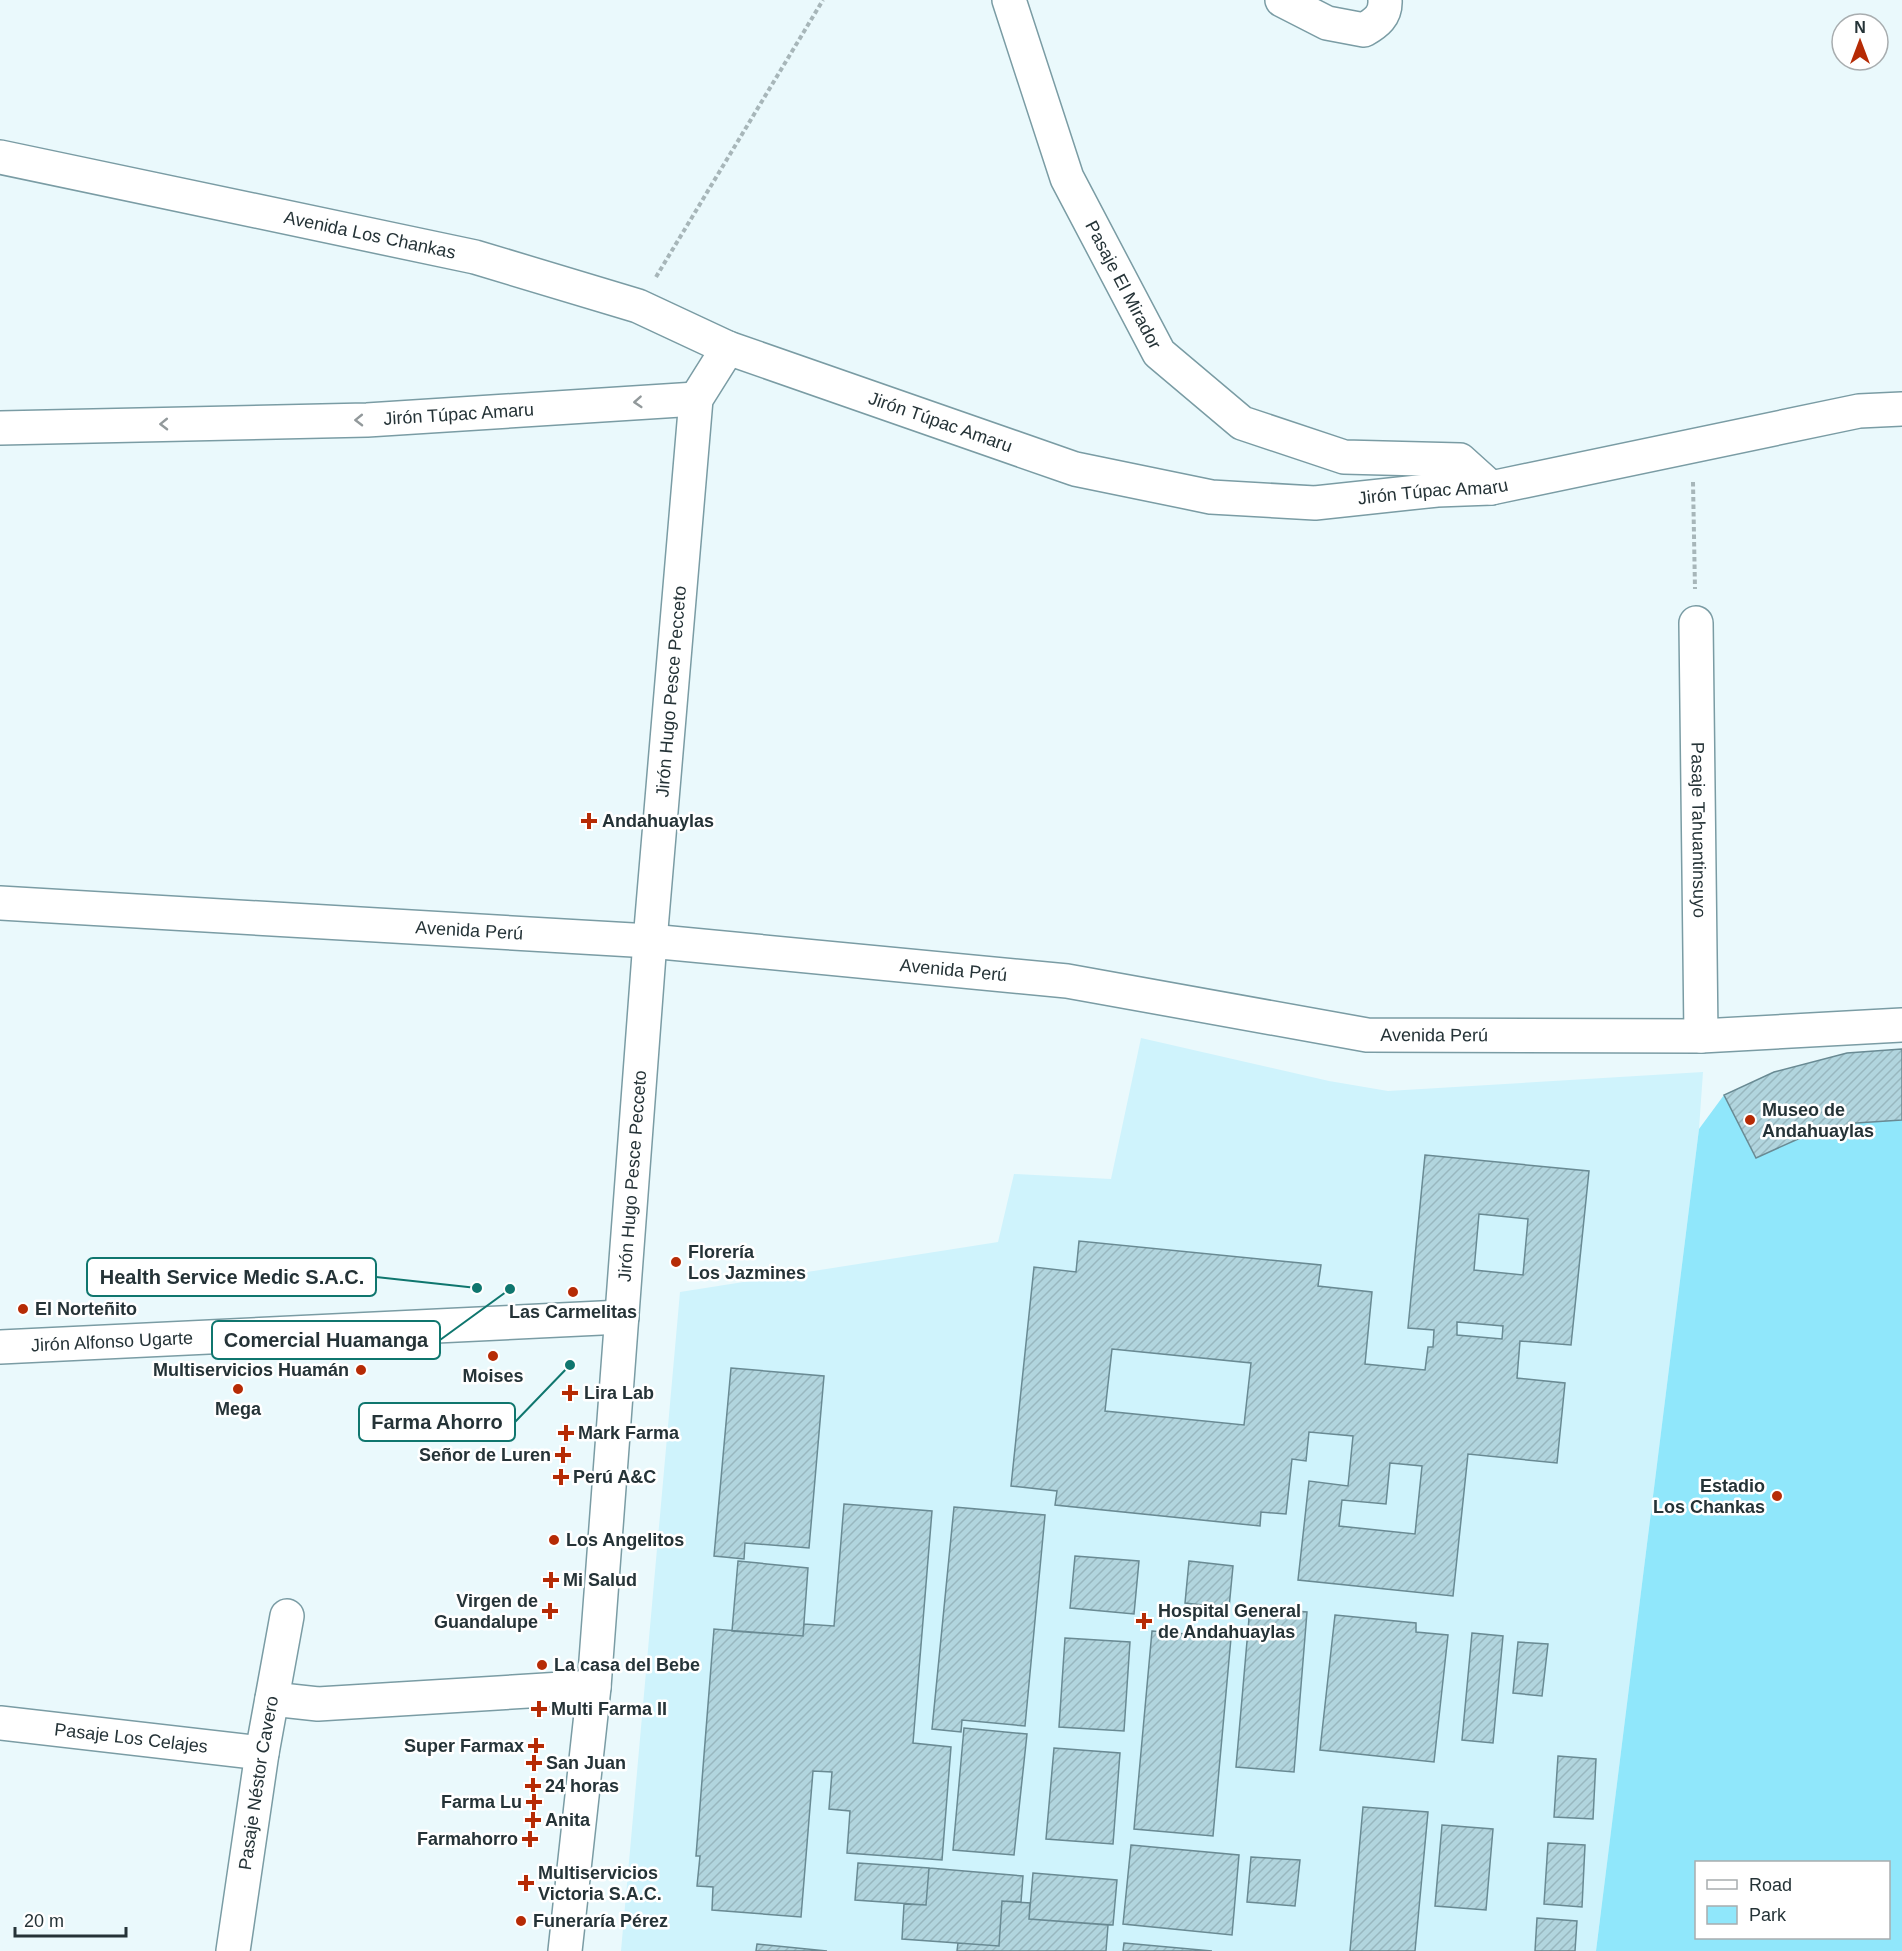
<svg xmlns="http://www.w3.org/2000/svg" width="1902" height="1951" viewBox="0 0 1902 1951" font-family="Arial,sans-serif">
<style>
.built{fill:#cff3fc}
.park{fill:#90e7fb;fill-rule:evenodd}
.building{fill:url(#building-hatch);stroke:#698a93;stroke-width:1.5;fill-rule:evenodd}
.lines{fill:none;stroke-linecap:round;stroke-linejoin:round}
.minor-casing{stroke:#7a9ca4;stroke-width:36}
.tertiary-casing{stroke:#7a9ca4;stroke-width:36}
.path{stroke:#a7b6b9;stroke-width:4;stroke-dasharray:4.5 3;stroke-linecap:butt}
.minor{stroke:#fff;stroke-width:33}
.tertiary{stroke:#fff;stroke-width:33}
.oneway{stroke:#92999b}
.poi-dot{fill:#b62b05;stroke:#fff;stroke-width:2}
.labels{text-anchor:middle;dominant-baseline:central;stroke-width:5;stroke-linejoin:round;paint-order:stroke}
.street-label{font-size:18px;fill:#253337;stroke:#fff}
.poi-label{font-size:18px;font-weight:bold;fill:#253337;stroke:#fff;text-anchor:start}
.leader{fill:none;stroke:#0f766e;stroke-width:2}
.callout-dot{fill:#0f766e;stroke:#fff;stroke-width:2}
.callout{fill:#fff;stroke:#0f766e;stroke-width:2}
.callout-label{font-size:20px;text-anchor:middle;font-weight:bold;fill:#253337}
</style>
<defs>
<pattern id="building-hatch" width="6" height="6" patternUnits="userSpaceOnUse" patternTransform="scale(1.5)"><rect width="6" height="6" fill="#b1d5de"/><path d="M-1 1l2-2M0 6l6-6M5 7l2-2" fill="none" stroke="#98b7bf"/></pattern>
</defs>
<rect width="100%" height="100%" fill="#eaf9fc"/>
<path class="built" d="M1141,1038L1329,1081L1388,1091L1703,1072L1699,1129L1596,1951H621L680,1292L998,1242L1014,1174L1111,1179Z"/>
<path class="park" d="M1902,1049V1951H1596L1699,1129L1724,1095L1774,1072L1847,1053ZM1696,1862H1888V1938H1696Z"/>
<path class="building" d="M1902,1049V1120L1856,1123L1798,1139L1756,1158L1724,1095L1774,1072L1847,1053Z
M1425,1155L1589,1171L1571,1345L1520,1341L1517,1378L1565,1383L1557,1463L1468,1454L1453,1596L1298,1580L1309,1481L1348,1486L1353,1436L1309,1432L1306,1461L1292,1459L1286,1514L1261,1512L1260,1526L1055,1505L1057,1491L1011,1486L1034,1267L1076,1272L1079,1241L1321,1265L1318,1286L1372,1292L1365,1364L1425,1370L1428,1347H1433L1434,1330L1408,1328ZM1479,1214L1528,1219L1523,1275L1474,1270ZM1457,1322L1503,1326L1502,1339L1457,1335ZM1112,1349L1251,1363L1244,1425L1105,1411ZM1390,1463L1422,1466L1415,1534L1339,1526L1342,1500L1386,1504Z
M731,1368L824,1376L809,1548L745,1543L744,1559L714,1556Z
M844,1504L932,1511L913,1743L951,1747L942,1860L847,1853L850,1811L829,1809L832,1772L813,1771L801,1917L712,1910L713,1887L697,1886L700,1856H696L714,1629L803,1636L804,1624L834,1626Z
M954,1507L1045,1515L1025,1726L962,1720L961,1732L932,1729Z
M1075,1556L1139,1561L1134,1614L1070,1608Z
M738,1561L808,1568L803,1636L732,1631Z
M1189,1561L1233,1566L1229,1608L1185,1603Z
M1250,1607L1307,1612L1294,1772L1236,1767Z
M1335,1615L1416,1623V1632L1448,1635L1434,1762L1320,1750Z
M1152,1631L1231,1638L1213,1836L1134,1829Z
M1472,1633L1503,1636L1493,1743L1462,1740Z
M1065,1638L1130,1642L1124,1731L1059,1727Z
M1518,1642L1548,1644L1542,1696L1513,1693Z
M964,1728L1027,1734L1014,1855L953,1850Z
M1054,1748L1120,1753L1113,1844L1046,1839Z
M1558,1756L1596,1759L1593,1819L1554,1817Z
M1363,1807L1428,1812L1415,1951H1350Z
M1442,1825L1493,1829L1486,1910L1435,1906Z
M1548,1843L1585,1845L1582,1907L1544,1904Z
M1131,1845L1239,1855L1232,1935L1123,1924Z
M1251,1857L1300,1860L1295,1906L1247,1902Z
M858,1863L929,1868L926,1905L855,1900Z
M929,1868L1023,1876L1021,1902L1002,1901L999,1946L902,1939L904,1904L926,1905Z
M1033,1873L1117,1880L1113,1925L1029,1919Z
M1002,1901L1030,1903L1029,1919L1108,1925L1106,1951H957L958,1943L999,1946Z
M1537,1918L1577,1921L1575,1951H1535Z
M1124,1943L1212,1951H1123Z
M757,1944L827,1951H756Z"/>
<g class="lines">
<defs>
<g id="minor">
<path id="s1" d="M1009,0L1067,178L1159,353L1242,423L1344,457L1460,460L1491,488"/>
<path d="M1282,0L1327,23L1364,30C1376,23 1386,16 1385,0"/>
<path id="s2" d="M0,157L475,257L638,306L728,348L1075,469L1211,497L1315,503L1437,490L1491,488L1859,411L1902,409"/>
<path id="s3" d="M0,428L367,420L696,399"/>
<path id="s4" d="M1696,623L1701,1036"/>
<path id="s5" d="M0,1347L622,1317"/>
<path d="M272,1699L318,1704L594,1687"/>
<path id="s6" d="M0,1723L262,1753"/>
<path id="s7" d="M233,1951L262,1753L287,1616"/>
<path id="s8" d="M565,1951L594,1687L650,941L696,399L728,348"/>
</g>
<g id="tertiary">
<path id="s9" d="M0,903L650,941L1067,981L1367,1035L1701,1036L1902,1025"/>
</g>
</defs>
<use href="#minor" class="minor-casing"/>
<use href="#tertiary" class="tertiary-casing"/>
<path class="path" d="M656,277L823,0
M1693,482L1695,589"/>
<use href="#minor" class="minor"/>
<use href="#tertiary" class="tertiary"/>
</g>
<defs><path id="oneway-chevron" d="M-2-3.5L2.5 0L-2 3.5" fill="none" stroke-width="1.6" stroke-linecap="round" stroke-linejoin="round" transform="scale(1.5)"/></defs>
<g class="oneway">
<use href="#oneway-chevron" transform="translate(638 402) rotate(176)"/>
<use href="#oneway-chevron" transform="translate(359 420) rotate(179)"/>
<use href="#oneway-chevron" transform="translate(164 424) rotate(179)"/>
</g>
<g class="poi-dot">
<path d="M586 812h6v6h6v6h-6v6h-6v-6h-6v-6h6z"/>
<circle cx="1750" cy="1120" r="6"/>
<circle cx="676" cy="1262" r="6"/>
<circle cx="573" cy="1292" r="6"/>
<circle cx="23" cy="1309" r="6"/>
<circle cx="493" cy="1356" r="6"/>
<circle cx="361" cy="1370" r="6"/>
<circle cx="238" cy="1389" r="6"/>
<path d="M567 1384h6v6h6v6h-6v6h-6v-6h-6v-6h6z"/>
<path d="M563 1424h6v6h6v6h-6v6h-6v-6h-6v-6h6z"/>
<path d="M560 1446h6v6h6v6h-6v6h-6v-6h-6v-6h6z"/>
<path d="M558 1468h6v6h6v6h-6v6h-6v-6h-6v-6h6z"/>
<circle cx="1777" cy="1496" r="6"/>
<circle cx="554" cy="1540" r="6"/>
<path d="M548 1571h6v6h6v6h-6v6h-6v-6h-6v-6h6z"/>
<path d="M547 1602h6v6h6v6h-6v6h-6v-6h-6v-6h6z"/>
<path d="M1141 1612h6v6h6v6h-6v6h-6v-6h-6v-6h6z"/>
<circle cx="542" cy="1665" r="6"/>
<path d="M536 1700h6v6h6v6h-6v6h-6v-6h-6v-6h6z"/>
<path d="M533 1737h6v6h6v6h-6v6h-6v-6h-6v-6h6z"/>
<path d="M531 1754h6v6h6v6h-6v6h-6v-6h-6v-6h6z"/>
<path d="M530 1777h6v6h6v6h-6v6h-6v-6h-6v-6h6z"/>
<path d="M531 1793h6v6h6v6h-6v6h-6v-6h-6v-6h6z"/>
<path d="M530 1811h6v6h6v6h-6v6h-6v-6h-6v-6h6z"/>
<path d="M527 1830h6v6h6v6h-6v6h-6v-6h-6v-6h6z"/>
<path d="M523 1874h6v6h6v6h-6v6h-6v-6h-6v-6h6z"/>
<circle cx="521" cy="1921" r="6"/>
</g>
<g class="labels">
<g class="street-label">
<text stroke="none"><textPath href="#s2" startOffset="378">Avenida Los Chankas</textPath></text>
<text stroke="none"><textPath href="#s1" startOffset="308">Pasaje El Mirador</textPath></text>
<text stroke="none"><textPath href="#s3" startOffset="459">Jirón Túpac Amaru</textPath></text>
<text stroke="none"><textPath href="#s2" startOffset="980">Jirón Túpac Amaru</textPath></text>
<text stroke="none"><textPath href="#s2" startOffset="1484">Jirón Túpac Amaru</textPath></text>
<text stroke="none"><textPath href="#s8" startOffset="1264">Jirón Hugo Pesce Pecceto</textPath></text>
<text stroke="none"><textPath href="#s4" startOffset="207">Pasaje Tahuantinsuyo</textPath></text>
<text stroke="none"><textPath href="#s9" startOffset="470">Avenida Perú</textPath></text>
<text stroke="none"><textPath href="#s9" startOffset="956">Avenida Perú</textPath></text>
<text stroke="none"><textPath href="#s9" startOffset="1442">Avenida Perú</textPath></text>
<text stroke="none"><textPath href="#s8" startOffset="778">Jirón Hugo Pesce Pecceto</textPath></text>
<text stroke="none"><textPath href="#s5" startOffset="112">Jirón Alfonso Ugarte</textPath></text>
<text stroke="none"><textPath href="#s6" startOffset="132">Pasaje Los Celajes</textPath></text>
<text stroke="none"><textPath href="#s7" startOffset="170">Pasaje Néstor Cavero</textPath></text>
</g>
<g class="poi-label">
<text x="602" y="821">Andahuaylas</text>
<text x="1762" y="1110">Museo de<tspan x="1762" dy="21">Andahuaylas</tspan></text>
<text x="688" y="1252">Florería<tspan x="688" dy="21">Los Jazmines</tspan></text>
<text x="35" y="1309">El Norteñito</text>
<text x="573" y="1312" text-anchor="middle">Las Carmelitas</text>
<text x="349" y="1370" text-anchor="end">Multiservicios Huamán</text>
<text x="493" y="1376" text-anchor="middle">Moises</text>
<text x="584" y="1393">Lira Lab</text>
<text x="238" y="1409" text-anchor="middle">Mega</text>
<text x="578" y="1433">Mark Farma</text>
<text x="551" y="1455" text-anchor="end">Señor de Luren</text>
<text x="573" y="1477">Perú A&amp;C</text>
<text x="1765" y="1486" text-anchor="end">Estadio<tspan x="1765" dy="21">Los Chankas</tspan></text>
<text x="566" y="1540">Los Angelitos</text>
<text x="563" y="1580">Mi Salud</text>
<text x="538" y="1601" text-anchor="end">Virgen de<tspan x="538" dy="21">Guandalupe</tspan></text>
<text x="1158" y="1611">Hospital General<tspan x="1158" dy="21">de Andahuaylas</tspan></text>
<text x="554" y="1665">La casa del Bebe</text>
<text x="551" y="1709">Multi Farma II</text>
<text x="524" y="1746" text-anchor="end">Super Farmax</text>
<text x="546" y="1763">San Juan</text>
<text x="545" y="1786">24 horas</text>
<text x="522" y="1802" text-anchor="end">Farma Lu</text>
<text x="545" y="1820">Anita</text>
<text x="518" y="1839" text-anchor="end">Farmahorro</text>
<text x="538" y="1873">Multiservicios<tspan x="538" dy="21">Victoria S.A.C.</tspan></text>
<text x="533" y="1921">Funeraría Pérez</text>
</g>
</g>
<path class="leader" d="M477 1288L376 1277M510 1289L440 1340M570 1365L515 1422"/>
<g class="callout-dot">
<circle cx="477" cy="1288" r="6"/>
<circle cx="510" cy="1289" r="6"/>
<circle cx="570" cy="1365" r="6"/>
</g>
<g class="callout">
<rect x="87" y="1258" width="289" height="38" rx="6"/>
<rect x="212" y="1321" width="228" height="38" rx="6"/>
<rect x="359" y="1403" width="156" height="38" rx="6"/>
</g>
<g class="callout-label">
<text x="232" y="1284">Health Service Medic S.A.C.</text>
<text x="326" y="1347">Comercial Huamanga</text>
<text x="437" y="1429">Farma Ahorro</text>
</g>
<rect x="1695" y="1861" width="195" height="78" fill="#ffffff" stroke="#a8adaf" stroke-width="1.5"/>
<rect x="1707" y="1880" width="30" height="9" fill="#ffffff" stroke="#a8adaf" stroke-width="1.5"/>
<text x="1749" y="1891" font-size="18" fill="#253337">Road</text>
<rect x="1707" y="1906" width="30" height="18" fill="#90e7fb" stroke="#a8adaf" stroke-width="1.5"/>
<text x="1749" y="1921" font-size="18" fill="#253337">Park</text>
<g transform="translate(1860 42)"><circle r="28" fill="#ffffff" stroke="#a8adaf" stroke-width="1.5"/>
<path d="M0-4.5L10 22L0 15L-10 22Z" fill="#b62b05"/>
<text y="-9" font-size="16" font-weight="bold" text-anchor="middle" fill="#253337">N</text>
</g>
<path d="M15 1927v9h111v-9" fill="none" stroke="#253337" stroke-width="3"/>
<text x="24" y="1927" font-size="18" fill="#253337" stroke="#ffffff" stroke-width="4.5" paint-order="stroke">20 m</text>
</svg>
